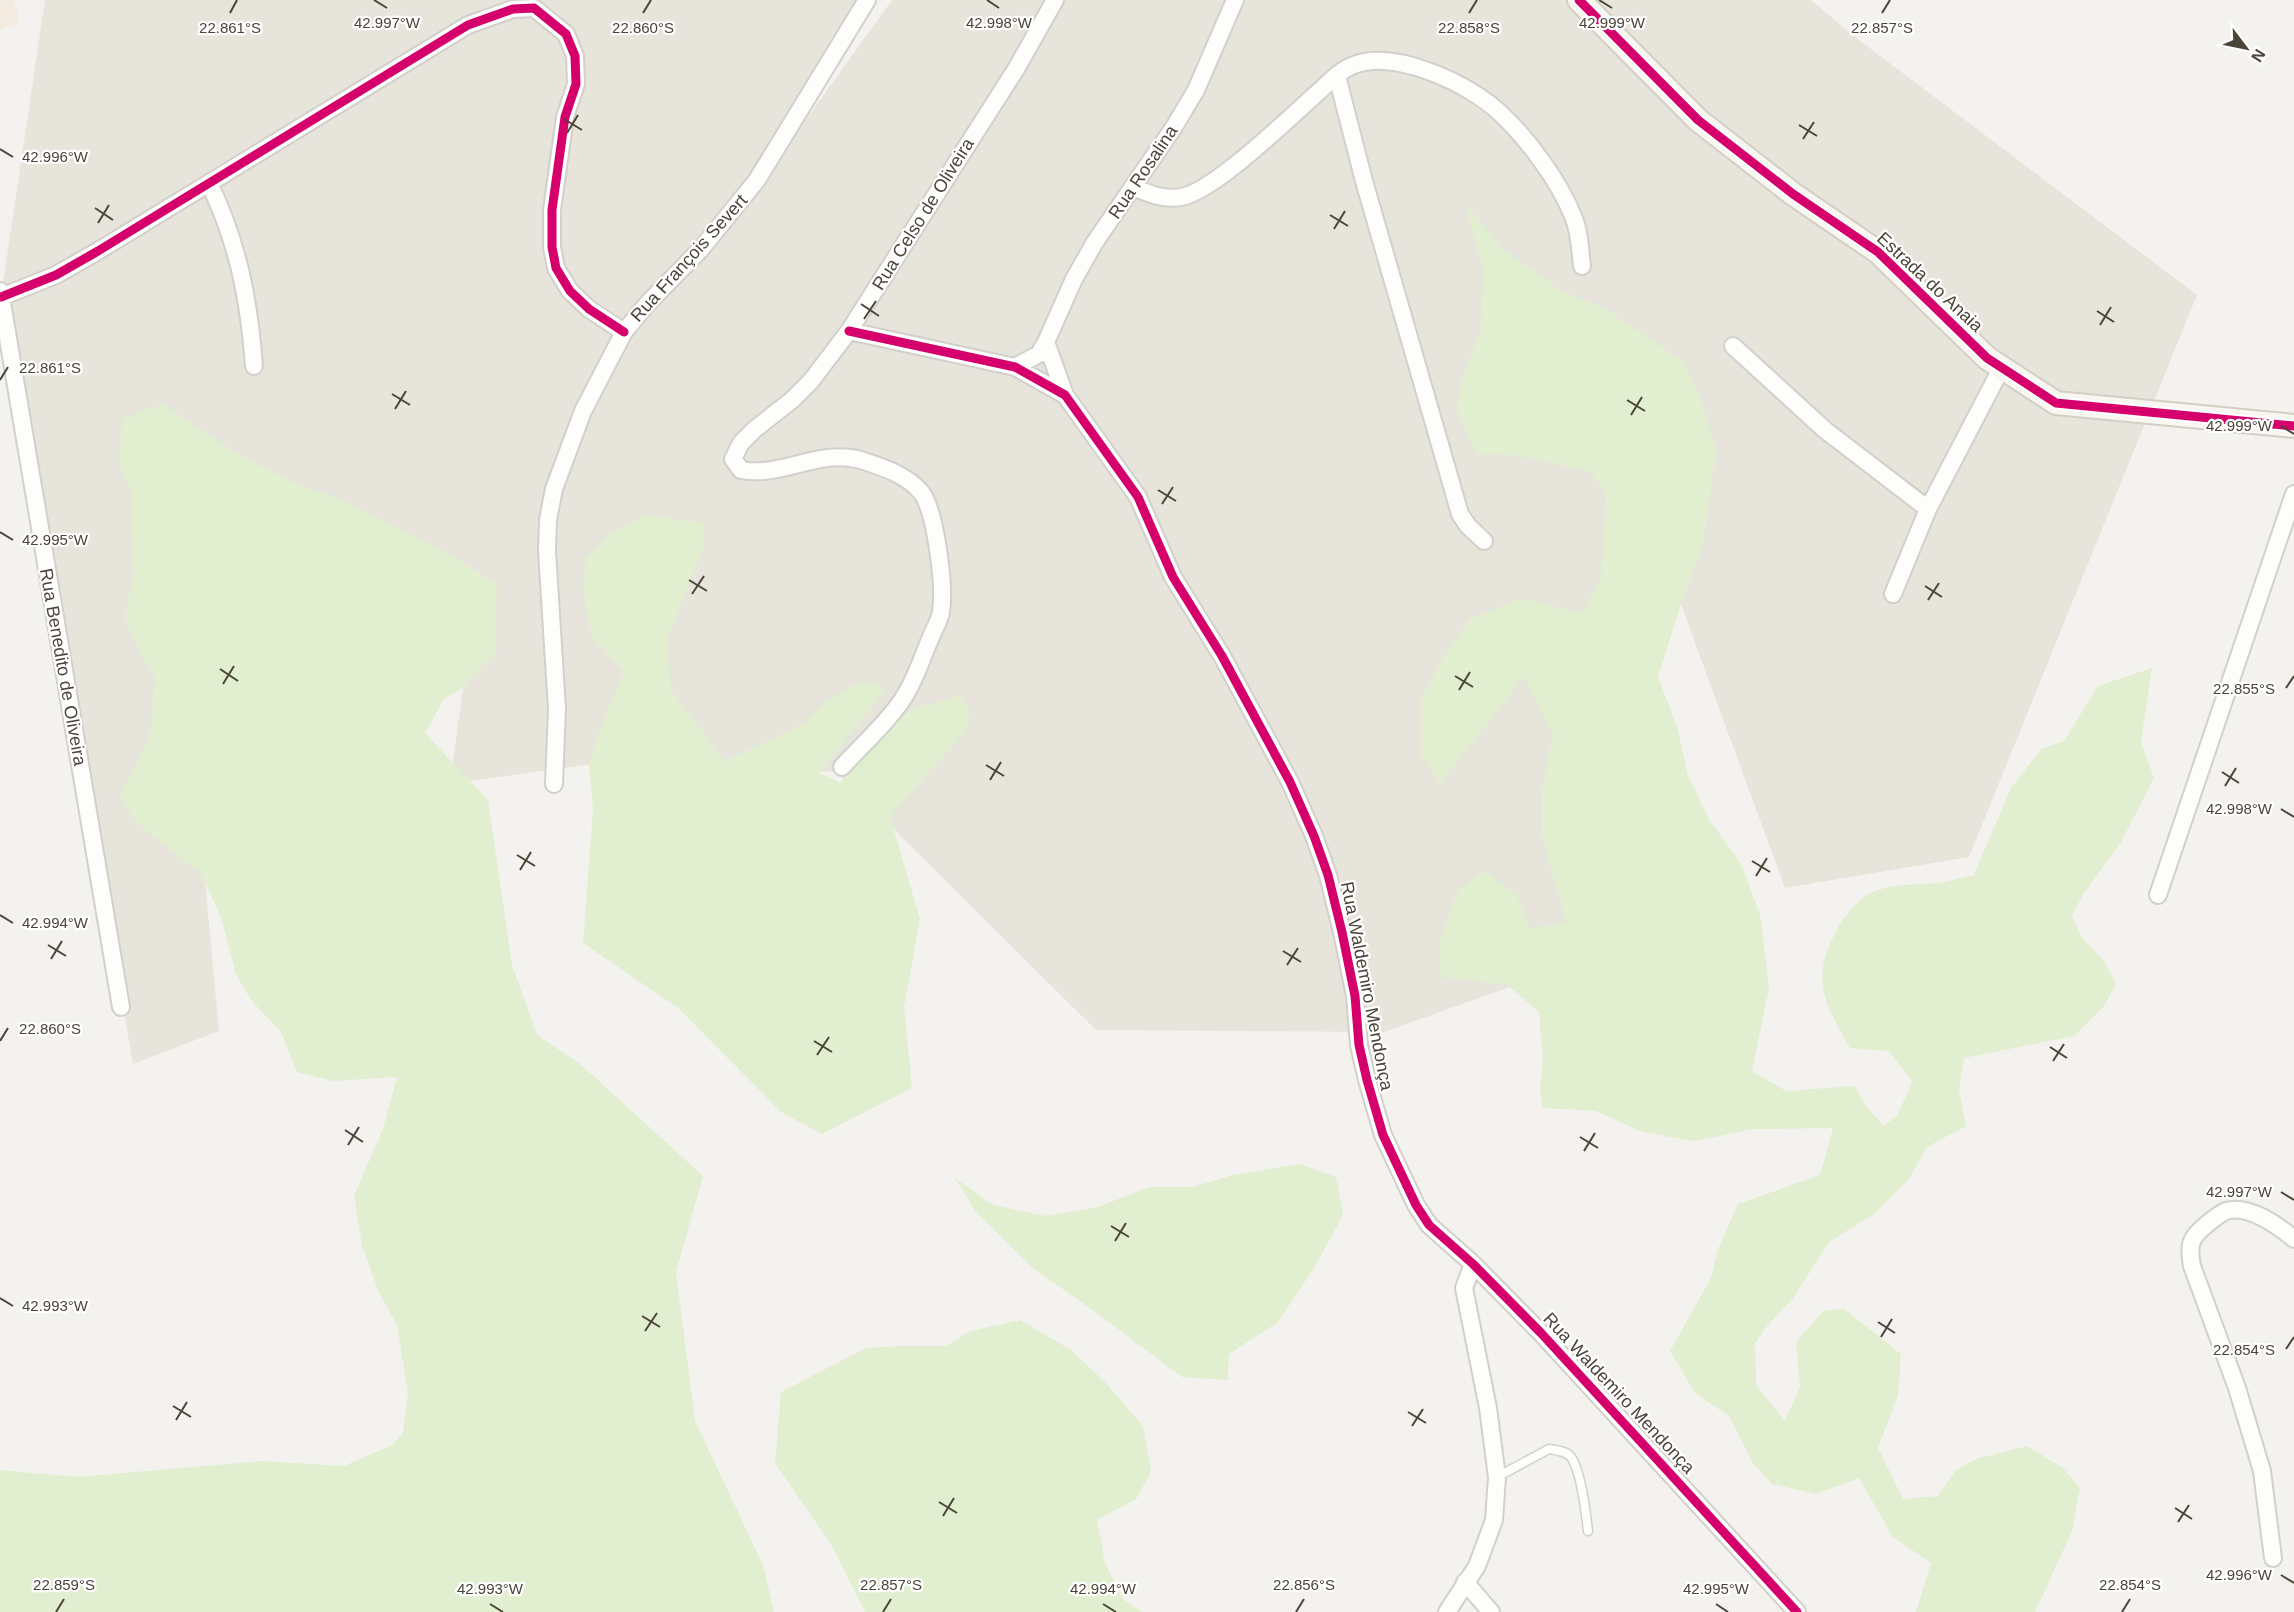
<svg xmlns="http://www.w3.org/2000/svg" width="2294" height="1612" viewBox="0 0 2294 1612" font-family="Helvetica,sans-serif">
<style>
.residential{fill:#e7e4dc}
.commercial{fill:#f3ebdf}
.green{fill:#e1eecf}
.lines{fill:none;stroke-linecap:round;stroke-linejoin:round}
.lane-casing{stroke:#d2d0cb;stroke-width:11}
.street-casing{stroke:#d2d0cb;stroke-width:20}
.secondary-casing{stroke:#d3cfc5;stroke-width:26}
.lane{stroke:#fdfdfc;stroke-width:8}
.street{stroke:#fdfdfc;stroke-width:16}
.secondary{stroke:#f7f6f1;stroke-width:22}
.cycleway-casing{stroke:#fff;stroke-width:13}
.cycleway{stroke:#d6006c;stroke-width:9}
.ticks{fill:none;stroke:#4b4439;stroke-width:2}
.labels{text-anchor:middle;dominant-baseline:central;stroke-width:4.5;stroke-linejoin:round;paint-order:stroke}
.street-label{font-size:18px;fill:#4b4439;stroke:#fff}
.ticks-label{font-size:15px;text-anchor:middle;fill:#4b4439;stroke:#fff;stroke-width:4.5;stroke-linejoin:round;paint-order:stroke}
</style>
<rect width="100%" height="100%" fill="#f4f2ee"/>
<path class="residential" d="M45,0H860L779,140L610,342L759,185L892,0H1811L1859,40L2197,295L1969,857L1785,888L1636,482L1599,955L1384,1032L1096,1030L836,772L599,763L450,784L479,572L164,444L219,1031L133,1064L1,297Z"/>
<path class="commercial" d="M0,0H14L20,21L0,30Z"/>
<path class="green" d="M1465,203L1503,249L1559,289L1607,310L1684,362L1704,408L1716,451L1703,545L1681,604L1658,677L1677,726L1688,776L1710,821L1740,862L1760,914L1769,988L1752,1071L1786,1091L1854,1086L1868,1108L1884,1126L1898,1114L1912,1082L1889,1051L1850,1048C1822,999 1810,978 1839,926C1846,913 1862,896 1875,891C1894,884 1914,885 1934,883C1947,882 1961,878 1974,875L2011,788L2041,749L2064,741L2098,686L2152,668L2141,742L2154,778L2121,842L2082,896L2072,917L2083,939L2104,961L2116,984L2104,1006L2074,1036L1964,1058L1959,1089L1966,1126L1927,1147L1909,1179L1874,1214L1829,1242L1794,1297L1768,1325L1755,1343L1756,1385L1785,1421L1800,1386L1796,1342L1823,1311L1844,1309L1901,1354L1898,1395L1878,1448L1903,1499L1938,1496L1956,1470L1976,1459L2027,1446L2063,1468L2080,1488L2072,1531L2035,1612H1916L1931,1563L1893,1537L1859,1478L1816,1494L1772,1484L1753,1463L1729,1416L1695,1393L1670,1351L1711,1278L1718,1249L1738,1204L1820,1175L1833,1128L1753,1129L1694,1141L1642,1132L1596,1111L1542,1108L1540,1088L1543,1059L1539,1012L1507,985L1441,977L1439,944L1457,892L1484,870L1517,896L1530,928L1566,923L1542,835V789L1553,735L1523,675L1506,701L1440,783L1421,756V700L1443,658L1469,620L1520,598L1581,613L1601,580L1606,496L1591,472L1515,455L1477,454L1457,412L1460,386L1481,328L1483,270Z
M163,404L241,456L292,482L343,500L439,548L497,584L496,653L460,690L444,699L425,733L488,800L512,965L537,1035L579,1063L703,1176L676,1272L695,1421L763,1565L774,1612H0V1470L78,1477L261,1461L344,1466L392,1445L403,1433L408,1393L397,1325L379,1293L362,1245L354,1196L383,1129L397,1077L333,1081L297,1072L281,1032L251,1000L236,975L221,917L201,874L138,824L119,796L150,738L155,677L137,647L125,618L133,575L131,493L119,463L122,419Z
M644,515L704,523V547L667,640L671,690L725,761L804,723L825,702L855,684L874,682L884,691L820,773L840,783L899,717L919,705H930L958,695L970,710L967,730L890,816L920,919L904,1007L912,1088L822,1134L781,1112L678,1008L583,943L593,810L589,765L598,734L624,671L592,638L583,587L586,558L611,534Z
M1300,1164L1336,1177L1343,1215L1314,1268L1278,1322L1229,1354L1228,1380L1182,1377L1101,1316L1034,1269L976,1212L955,1178L993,1205L1046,1216L1098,1207L1149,1187H1193L1233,1175Z
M1020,1320L1071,1350L1105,1382L1143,1426L1151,1472L1136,1499L1097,1520L1105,1563L1123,1599L1142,1612H865L832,1546L775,1463L781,1392L866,1348L899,1346H946L970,1331Z"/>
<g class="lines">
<defs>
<path id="lane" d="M1497,1477L1549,1449C1556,1450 1566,1451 1571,1457C1581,1471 1586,1513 1588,1531"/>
<path id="street" d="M1337,76L1364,181L1460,514L1468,526L1484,541
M209,183C238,243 249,299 254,366
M1133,187C1150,194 1163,200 1181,197C1213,192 1288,119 1315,95C1327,85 1339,70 1354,65C1395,49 1470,84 1500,113C1528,139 1559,181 1573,216C1580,232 1580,250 1582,266
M0,291L121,1007
M1,297L56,275L98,251L468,25L513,9L534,8L566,34L575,56L576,84L565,117L552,210V247L556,268L570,291L589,309L624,332
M849,331L1015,367L1065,395L1138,497L1173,577L1222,656L1290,782L1314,836L1328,875L1342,932L1355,996L1359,1045L1367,1080L1383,1135L1416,1205L1429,1225L1473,1264L1541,1333L1797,1612
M1733,346L1825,430L1928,509
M1015,367L1039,354L1046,342
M1065,395L1046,342L1074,279L1095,242L1174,127L1196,90L1235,0
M1893,594L1928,509L2001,369
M842,767C861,746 894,716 907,692C917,675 923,655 931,637C934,629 940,620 941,612C945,588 936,511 921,492C907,475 882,467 861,460C819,448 782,478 741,470L733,459L741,443L755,429L792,400L811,381L849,331L1016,69L1055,0
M554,784L557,709L547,551L548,520L554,489L583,411L624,332L647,304L701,249L757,180L867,0
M2158,895L2294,494
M2273,1558L2262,1471L2237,1388L2192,1266C2188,1245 2190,1238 2206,1225C2212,1220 2219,1214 2226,1211C2248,1204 2279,1226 2294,1239
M1465,1582L1491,1612
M1447,1612L1477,1566L1494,1520L1497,1477L1488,1408L1464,1288L1473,1264"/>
<path id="secondary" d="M1579,0L1698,120L1793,194L1878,252L1987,358L2056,403L2294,426"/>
</defs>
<use href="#lane" class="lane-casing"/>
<use href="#street" class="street-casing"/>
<use href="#secondary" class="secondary-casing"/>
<use href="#lane" class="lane"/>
<use href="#street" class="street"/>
<use href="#secondary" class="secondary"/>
<defs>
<path id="cycleway" d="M1579,0L1698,120L1793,194L1878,252L1987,358L2056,403L2294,426
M1,297L56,275L98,251L468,25L513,9L534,8L566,34L575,56L576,84L565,117L552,210V247L556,268L570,291L589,309L624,332
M849,331L1015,367L1065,395L1138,497L1173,577L1222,656L1290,782L1314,836L1328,875L1342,932L1355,996L1359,1045L1367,1080L1383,1135L1416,1205L1429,1225L1473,1264L1541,1333L1797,1612"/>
</defs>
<use href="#cycleway" class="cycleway-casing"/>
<use href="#cycleway" class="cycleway"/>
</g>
<path class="ticks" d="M374,0L387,8M987,0L999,8M1599,0L1612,8M230,13L237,0M643,13L651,0M1469,13L1477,0M1882,13L1890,0M564,119L582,130M1799,125L1817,136M567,133L578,115M1803,139L1814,122M0,149L13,157M95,208L113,220M1330,215L1348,226M98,223L109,205M1334,229L1345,211M861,304L879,316M2097,311L2114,322M864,319L876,301M2100,325L2111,307M0,380L8,367M392,394L410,405M1627,400L1645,411M395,409L406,391M1631,415L1642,397M2281,426L2294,434M1158,490L1176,501M1162,504L1173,487M0,532L13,540M689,580L707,591M1925,586L1942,597M692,594L704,576M1928,600L1939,583M220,669L238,681M1455,676L1473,687M223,684L234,666M2286,688L2294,676M1459,690L1470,672M986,765L1004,776M2222,772L2239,783M990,780L1001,762M2225,786L2236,768M2281,809L2294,817M517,855L535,866M1752,861L1770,872M520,870L531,852M1756,876L1767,858M0,915L13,923M48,945L66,956M1283,951L1301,962M51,959L62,941M1287,965L1298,948M0,1041L8,1028M814,1041L832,1052M2050,1047L2067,1058M817,1055L829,1037M2053,1061L2064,1044M345,1130L363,1142M1580,1137L1598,1148M348,1145L359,1127M1584,1151L1595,1133M2281,1192L2294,1200M1111,1226L1129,1237M1115,1241L1126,1223M0,1298L13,1306M642,1316L660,1327M1878,1322L1895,1333M645,1331L657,1313M1881,1337L1892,1319M2286,1349L2294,1337M173,1406L191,1417M1408,1412L1426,1423M176,1420L187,1402M1412,1426L1423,1409M939,1502L957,1513M2175,1508L2192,1519M943,1516L954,1498M2178,1522L2189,1505M2281,1575L2294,1583M490,1604L503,1612M1103,1604L1116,1612M1716,1604L1728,1612M56,1612L64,1599M883,1612L891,1599M1296,1612L1304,1599M2122,1612L2130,1599"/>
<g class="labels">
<g class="street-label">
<text transform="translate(1143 172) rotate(-56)">Rua Rosalina</text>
<text transform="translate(923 214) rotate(-58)">Rua Celso de Oliveira</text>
<text transform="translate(689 258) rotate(-48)">Rua François Severt</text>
<text transform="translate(1930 282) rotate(43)">Estrada do Anaia</text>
<text transform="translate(63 667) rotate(80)">Rua Benedito de Oliveira</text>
<text transform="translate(1367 986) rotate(79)">Rua Waldemiro Mendonça</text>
<text transform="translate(1619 1393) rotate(47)">Rua Waldemiro Mendonça</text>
</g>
</g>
<g class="ticks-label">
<text x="387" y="28">42.997°W</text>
<text x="999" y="28">42.998°W</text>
<text x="1612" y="28">42.999°W</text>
<text x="230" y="33">22.861°S</text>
<text x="643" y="33">22.860°S</text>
<text x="1469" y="33">22.858°S</text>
<text x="1882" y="33">22.857°S</text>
<text x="55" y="162">42.996°W</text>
<text x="50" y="373">22.861°S</text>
<text x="2239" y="431">42.999°W</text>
<text x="55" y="545">42.995°W</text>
<text x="2244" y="694">22.855°S</text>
<text x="2239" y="814">42.998°W</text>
<text x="55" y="928">42.994°W</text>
<text x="50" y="1034">22.860°S</text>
<text x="2239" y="1197">42.997°W</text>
<text x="55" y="1311">42.993°W</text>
<text x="2244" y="1355">22.854°S</text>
<text x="2239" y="1580">42.996°W</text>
<text x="64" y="1590">22.859°S</text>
<text x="891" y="1590">22.857°S</text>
<text x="1304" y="1590">22.856°S</text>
<text x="2130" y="1590">22.854°S</text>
<text x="490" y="1594">42.993°W</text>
<text x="1103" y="1594">42.994°W</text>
<text x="1716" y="1594">42.995°W</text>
</g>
<g transform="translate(2246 48) rotate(122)" stroke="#ffffff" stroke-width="4.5" paint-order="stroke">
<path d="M0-4.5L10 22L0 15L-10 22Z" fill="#4b4439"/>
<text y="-9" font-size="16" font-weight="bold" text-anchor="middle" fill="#4b4439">N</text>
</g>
</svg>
